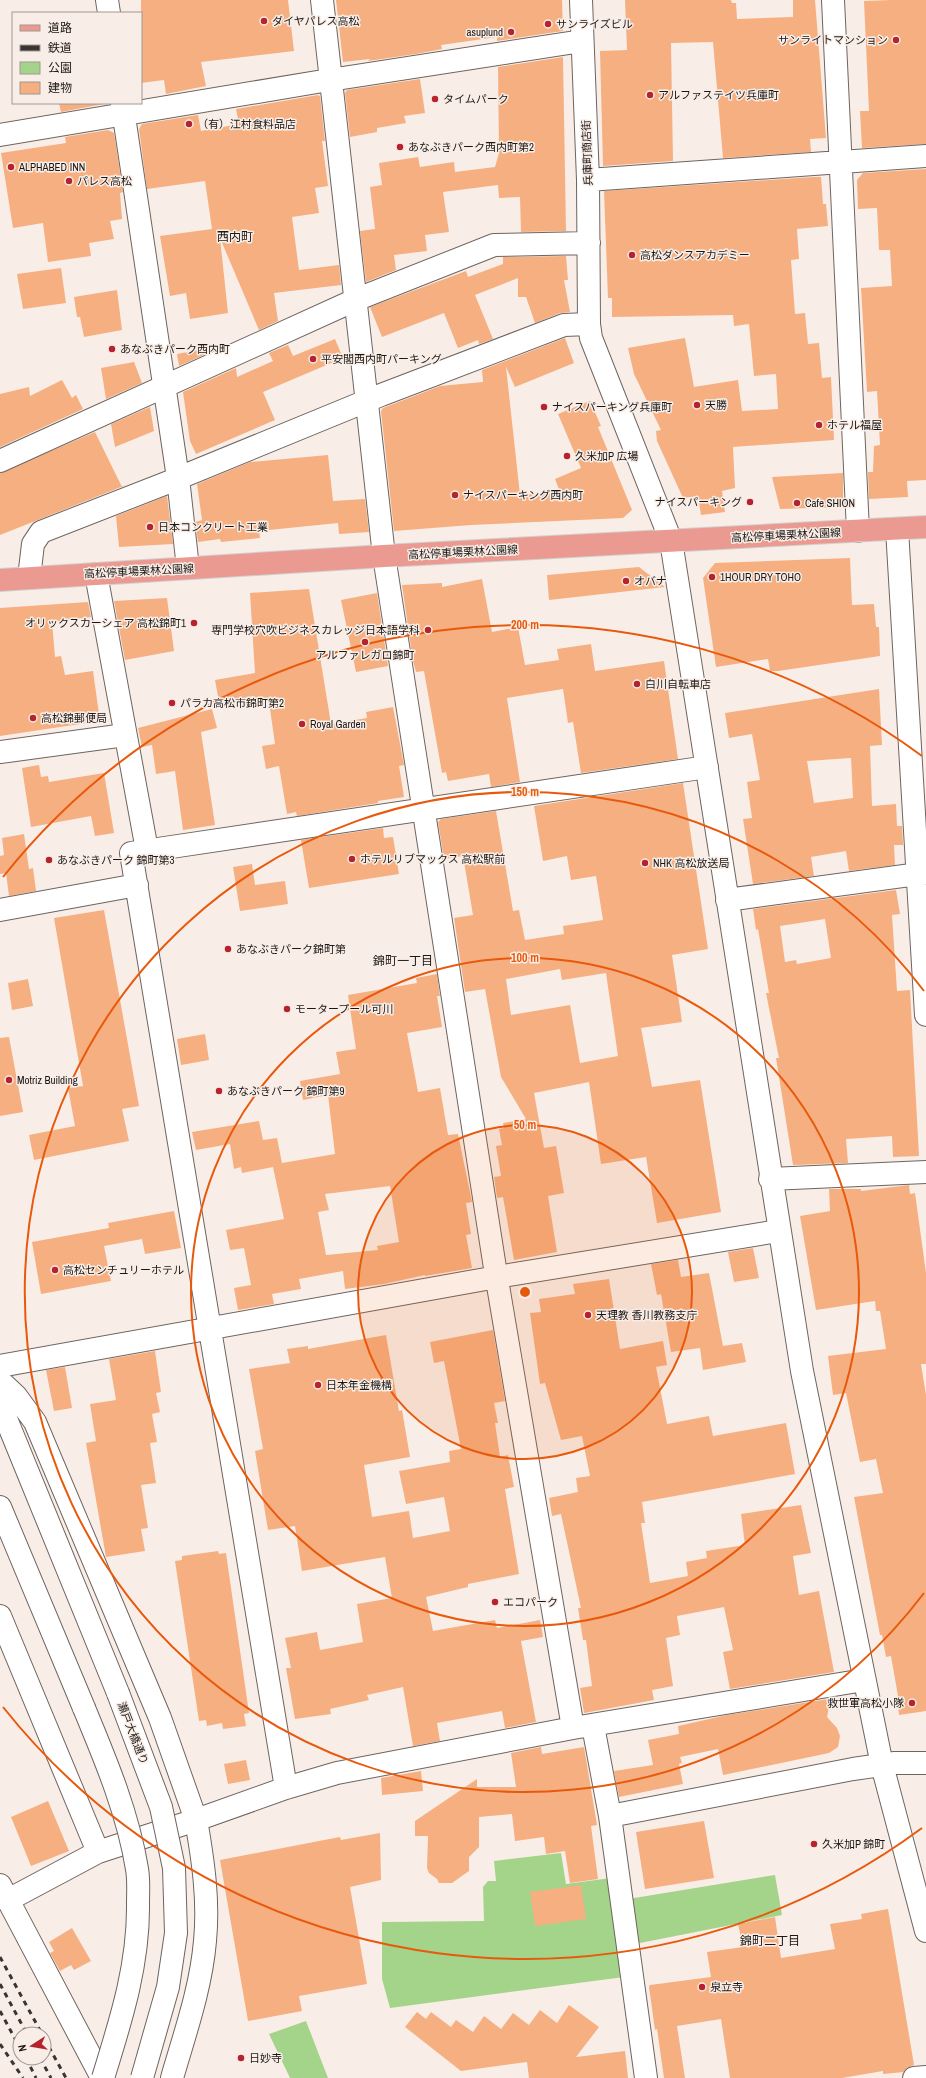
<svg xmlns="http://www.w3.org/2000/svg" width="926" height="2078" viewBox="0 0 926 2078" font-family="'Archivo Narrow','Noto Sans JP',sans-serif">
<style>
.green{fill:#a3d48a}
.building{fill:#f6af80;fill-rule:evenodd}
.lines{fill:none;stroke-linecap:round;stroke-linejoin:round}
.minor-casing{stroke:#6e645f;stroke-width:24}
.major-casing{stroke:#d1d1d0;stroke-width:24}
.minor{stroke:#fff;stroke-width:22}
.major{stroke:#eb9a91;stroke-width:22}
.rail{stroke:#3a3532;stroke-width:3;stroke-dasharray:5 5;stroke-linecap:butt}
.minor-bridge-casing{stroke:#6e645f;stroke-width:24;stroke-linecap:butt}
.minor-bridge{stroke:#fff;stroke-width:22}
.ring{fill:none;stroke:#e8590c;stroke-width:2}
.poi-dot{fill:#b5242e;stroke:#f9eee7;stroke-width:1.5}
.labels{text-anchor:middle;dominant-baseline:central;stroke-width:3;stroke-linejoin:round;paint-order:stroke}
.poi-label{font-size:11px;fill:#1b1715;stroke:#f9eee7;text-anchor:start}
.street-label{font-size:11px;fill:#1b1715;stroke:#f9eee7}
.neighbourhood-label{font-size:12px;fill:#1b1715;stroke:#f9eee7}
.centre{fill:#e8590c;stroke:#f9eee7;stroke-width:2}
.ring-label{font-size:12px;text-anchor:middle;font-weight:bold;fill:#e8590c;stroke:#f9eee7;stroke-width:3;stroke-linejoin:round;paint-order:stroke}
</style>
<rect width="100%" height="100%" fill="#f9eee7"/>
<path class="green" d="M561,1853L566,1884L611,1878L624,1977L390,2008L382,1979V1922L484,1921L483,1887L488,1881H496L494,1861Z
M775,1875L782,1915L635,1944L628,1899Z
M306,2021L328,2078H290L269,2034Z"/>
<path class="building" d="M141,0H288L294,51L201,62L206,86L166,94L164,80L141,83Z
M336,0H562L563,31L497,41V37L441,45L442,49L416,54L368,61L370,59L343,62Z
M625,0H731L732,3H736L737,19L793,17V0H815L826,138L810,139L811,152L723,158L713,42L671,43L673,161L603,166L600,51L627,50Z
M891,0H926V144L862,148L860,111H869L864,1Z
M563,57L566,231L521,232L520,197L499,198L498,185L443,192L449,232L425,235L427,251L394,255L396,270L366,282L360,231L375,229L370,187L382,185L379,163L418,157L420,167L454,162L455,172L495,167L499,153L498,67Z
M420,79L425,113L404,116L406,123L377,128V132L350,137L345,93L347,90Z
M318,95L320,96L325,141H322L328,186L315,188L319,213L292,217L299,270L339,265L341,285L274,293L278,321L259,330L220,238L228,313L190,319L186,293L170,296L160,236L212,229L205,181L147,189L139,129L142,124L198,115L201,131L239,124L236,109Z
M59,103H109L61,112Z
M108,130L114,133L123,192L120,193L122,219L110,221L114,239L89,243L91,256L48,262L43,223L13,228L1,153L66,143L65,137Z
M926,169V480L907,481L908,497L869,499L868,472H873L874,446L880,445L877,391L867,392L861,288L892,286L890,250H879L877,208L858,209L857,180L863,173Z
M813,177H821L823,204H826L828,226L797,229L799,259L791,260L795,314L805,313L808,344L819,343L822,378L831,377L834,440L733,447L735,488L722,491L725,512L701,515L698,496L683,498L657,441L656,431L661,430L634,374L628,348L685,338L694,387L738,380L742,411L778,409L776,374L754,376L749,324L734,326L733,315L612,317V298H608L604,191Z
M566,256L568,280H564L570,312L560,313L535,323L526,297H518V278L475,295L493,339L479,344L478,340L458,348L444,313L382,337L370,307L466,271L468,277L503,264V257Z
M61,268L66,303L23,309L17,274Z
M117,290L122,330L84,337L80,317H77L74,297Z
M565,338L574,363L515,387L506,367L520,495L560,492L555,479L581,468L558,414L590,401L601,426L598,427L632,510L623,518L471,525L394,531L381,411L383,408L440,386L483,382L482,370Z
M335,339L343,358L263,392L275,420L196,454L190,441L183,392L236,368L237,377L273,361L269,353L288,345L293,356Z
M226,345L179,366L177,354Z
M134,362L142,383L106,399L101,368Z
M62,380L72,398L76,395L83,409L0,447V394L29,387L30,396Z
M150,407L154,431L115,447L111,424Z
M95,432L122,487L126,485L0,535V473Z
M328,455L333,501L365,499L369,532L339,534L338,523L259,531L260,538L221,542L220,539L198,542L195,522L202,520L197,484L250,462Z
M843,473V507L780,509L772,477Z
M167,496L173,544L119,547L116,516Z
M850,558L852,605L874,604L876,627H879L880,656L778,671H770L768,659L716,667L703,578L715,563Z
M639,567L665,587L549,600L547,575Z
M482,579L492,632L518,627L525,665L559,660L557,649L591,644L595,671L664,661L678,759L581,773L573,722L568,723L563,689L507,698L520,782L491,787L489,774L448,781L446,772L442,773L424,671L416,672L413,661L402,585L442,583V587Z
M309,589L331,724L367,718L366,712L393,707L404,765L399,766L404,797L378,801V803L297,816L296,812L287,814L279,766L266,769L262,746L275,744L269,702L255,704L254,696L219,702L215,680L255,673L250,593Z
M377,593L388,666L356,672L341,600Z
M167,598L174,651L125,660L114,601Z
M88,602L91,617L52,622L55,657L61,656L65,675L93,671L100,721L0,736V608Z
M879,689L882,745L870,746L872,806L896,804L897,826H902L903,845H894L895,865L849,871L846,851L811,857L814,876L753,884L743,819L752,818L747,782L760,780L752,734L729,738L725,713ZM851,758L853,798L814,803L807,761Z
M212,709L217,728L201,732L215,825L183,830L175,771L156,774L152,745L142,747L138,728Z
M39,765L41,777L48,776L49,782L104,773L114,833L95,836L91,816L31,827L22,768Z
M683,783L708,949L672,955L682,1022L641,1028L652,1087L700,1080L721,1212L657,1223L646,1157L601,1164L589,1082L534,1093L544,1148L556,1146L564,1193L548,1196L557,1252L514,1260L503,1197L497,1198L494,1177L501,1176L496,1146L502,1145L499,1129L504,1128L503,1123L526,1119L501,1077L485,989L465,992L454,918L473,915L463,856L444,859L438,822L441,819L496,811L513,911L519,910L525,940L564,934L563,926L603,920L596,876L571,880L567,856L543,861L534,806ZM560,969L562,980L606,973L618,1056L580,1063L570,1005L511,1015L506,979Z
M383,828L384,838L393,837L399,874L309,888L301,840Z
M24,834L29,869L33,868L36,891L9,896L6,873L0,874V856L4,855L2,838Z
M252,864L255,885L285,881L288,904L240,911L233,867Z
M896,890L900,914L892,915L897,991L910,990L919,1156L893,1157L892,1136L846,1139L848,1163L793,1165L776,1058H779L766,993H769L758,929L756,930L753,909ZM825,919L831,958L797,964L796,960L785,962L780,926Z
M104,910L139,1106L122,1109L129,1141L34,1160L29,1135L75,1126L68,1088L83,1086L54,918Z
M437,974L440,996H437L442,1027L407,1033L418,1092L440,1088L448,1135L458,1134L472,1202L466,1203L471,1234L466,1235L472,1268L425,1276V1275L384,1284L345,1289L343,1271L299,1279L301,1289L272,1294L274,1304L238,1310L234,1288L251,1285L244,1248L230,1250L226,1230L284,1219L273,1167L242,1173L241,1167L234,1169L230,1144L196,1150L192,1132L259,1121L263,1140L277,1138L282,1163L335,1154L328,1095L303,1100L300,1081L340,1074L336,1052L356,1049L348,995L417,983L416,978ZM390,1186L399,1242L377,1246L378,1250L326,1255L318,1212L329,1210L325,1194Z
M28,979L33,1006L12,1010L8,983Z
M205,1034L209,1060L181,1065L177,1039Z
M9,1037L23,1112L0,1116V1038Z
M909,1185L910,1194L915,1193L926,1273V1364H921L926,1395V1711L899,1715L897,1696H898L891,1656L886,1657L882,1635H880L854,1497L883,1493L876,1459L860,1462L846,1393L833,1395L828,1356L886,1349L880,1311H876L875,1301L816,1310L800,1216L830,1211L829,1189H861V1191Z
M174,1211L181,1248L145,1254L142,1239L104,1246L111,1281L41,1294L32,1242L109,1228L108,1223Z
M753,1248L759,1278L734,1282L728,1252Z
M678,1260L681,1277L709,1273L723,1346L742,1343L746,1362L703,1370L700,1348L671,1352L661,1294L657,1295L651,1264Z
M609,1279L620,1349L663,1341L667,1365L656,1367L667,1424L709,1416L713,1436L786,1423L795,1474L642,1502L645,1523H641L650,1583L688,1576L686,1562L707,1558L706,1551L745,1545L741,1514L801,1505L811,1553L793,1556L799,1595L819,1591L834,1672L730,1689L723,1652L733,1650L724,1607L677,1616L680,1635L666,1638L673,1686L652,1690L654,1700L584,1713L580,1688L592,1686L586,1640H583L578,1608H581L561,1514L552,1516L549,1498L578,1492L576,1478L590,1476L582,1436L561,1440L545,1383L540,1384L530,1313L541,1312L539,1299L575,1294L573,1284Z
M493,1330L505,1401L494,1403L498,1423H495L500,1457L508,1455L514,1487L505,1489L519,1574L468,1584V1587L426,1597L433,1631L495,1620L497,1628L540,1620L543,1637L521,1641L536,1722L505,1728L502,1711L437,1723L440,1741L413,1746L403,1687L367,1695L369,1700L330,1709L331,1714L295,1719L286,1668H291L285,1638L317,1632L320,1650L363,1642L357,1604L392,1598L385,1557L302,1571L295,1526L268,1530L255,1451L263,1449L249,1369L290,1363L287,1349L308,1346V1349L386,1335L399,1411L402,1410L410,1457L364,1465L372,1517L409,1511L413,1538L450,1531L444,1497L406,1504L399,1471L450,1462L449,1451L461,1449L444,1361L434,1363L430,1342Z
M155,1351L161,1392L156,1393L160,1412L152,1414L157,1442L150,1443L156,1483L141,1485L148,1528L141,1529L145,1551L106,1557L86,1443L96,1441L90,1404L116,1400L109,1359Z
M65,1367L72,1408L54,1411L46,1370Z
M218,1551L219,1554L226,1553L249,1713L244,1714L246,1726L223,1729L222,1723L207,1726L206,1720L199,1721L175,1561L182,1560V1556Z
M828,1699L830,1702L827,1717L837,1728L840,1736L838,1747L829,1753L723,1775L718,1749L680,1757L682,1763L679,1764L683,1784L619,1797L614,1771L653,1765L648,1740L679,1734L678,1726L727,1715Z
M541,1747L542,1754L584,1747L597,1825L591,1826L598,1879L570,1883L565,1851L546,1854L544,1837L515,1841L512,1814L479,1817V1847L469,1857V1871L452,1883H439L437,1879L429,1873L427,1868L428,1836H415V1821L477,1779V1787H516L511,1753Z
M246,1760L250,1780L228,1784L224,1764Z
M421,1771L423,1791L382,1795L381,1778Z
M48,1801L69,1851L31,1866L11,1817Z
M704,1821L714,1878L645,1889L636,1832Z
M380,1833L381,1880L350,1887L367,1984L299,1996L302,2011L248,2021L220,1860L340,1837L341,1840Z
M581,1885L586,1919L535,1926L530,1892Z
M888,1909L914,2065L907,2068L904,2072L883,2074V2071L842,2078H730L721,2019L677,2026L685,2078H664L657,2029L655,2030L649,1987L650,1985L711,1977L707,1952L743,1947L738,1924L775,1917L781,1958L835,1949L830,1924L862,1919L861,1914Z
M72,1928L91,1961L74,1970L71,1965L60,1971L50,1953L54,1951L49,1942Z
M569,2005L599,2027L576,2057L625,2051L628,2078H529L527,2062L461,2071L405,2027L417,2012L426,2019L431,2012L451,2027L456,2020L473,2032L484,2016L501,2029L513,2013L529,2025L540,2010L557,2023Z"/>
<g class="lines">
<defs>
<path id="minor" d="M107,0L109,13
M322,0L384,556L495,1268L573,1728
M581,0L588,180L589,324L591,338L671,541L802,1371L882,1765L926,1931
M833,0L858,531
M122,103L178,478L188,568
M0,135L317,82L582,41
M588,180L926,156
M0,461L355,300L494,245L589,243
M897,529L926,1015
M96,574L147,850
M29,578L33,544L41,532L169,482L381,395L564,325L589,324
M0,752L125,735
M727,900L926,873
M0,910L137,885
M770,1179L926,1172
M0,1366L497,1277L778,1231
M0,1381L16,1396L35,1422L160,1718L196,1820L286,1788L337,1773L573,1728L864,1680
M0,1404L118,1693
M0,1507L84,1708
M0,1616L98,1852
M593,1726L610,1816L646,2078
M286,1788L131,853L707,767
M610,1816L853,1769L895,1763H926
M0,1885L8,1900L98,1852L196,1820C203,1860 209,1900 205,1941C201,1988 185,2033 172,2078
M8,1900L102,2078
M914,2078L926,2077"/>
<path id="major" d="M0,580L384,556L926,527"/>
</defs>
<use href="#minor" class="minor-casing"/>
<use href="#major" class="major-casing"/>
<use href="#minor" class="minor"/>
<use href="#major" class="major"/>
<path class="rail" d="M0,1957L42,2034
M0,1984L27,2034
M0,2011L20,2048
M44,2038L66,2078
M0,2044L23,2078
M26,2058L36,2078
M40,2058L51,2078"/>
<defs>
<path id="minor-bridge" d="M118,1693L161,1807L174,1868L176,1933L168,1987L142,2078
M84,1708C106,1761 128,1813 137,1869C139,1880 138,1892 138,1903C139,1964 121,2020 103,2078"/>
</defs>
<use href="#minor-bridge" class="minor-bridge-casing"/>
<use href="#minor-bridge" class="minor-bridge"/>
</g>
<circle cx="525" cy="1292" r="167" fill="#e8590c" fill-opacity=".12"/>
<g class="ring">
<circle cx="525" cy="1292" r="167"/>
<circle cx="525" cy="1292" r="334"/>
<path d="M924 1593A500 500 0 1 1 924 991"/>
<path d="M922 1828A667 667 0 0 1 3 1707M3 877A667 667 0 0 1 922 756"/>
</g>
<g class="poi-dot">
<circle cx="264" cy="21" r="4"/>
<circle cx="548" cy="24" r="4"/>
<circle cx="511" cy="32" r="4"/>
<circle cx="896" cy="40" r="4"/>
<circle cx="650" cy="95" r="4"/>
<circle cx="435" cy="99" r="4"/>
<circle cx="189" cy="124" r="4"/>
<circle cx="400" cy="147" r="4"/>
<circle cx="11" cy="167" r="4"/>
<circle cx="69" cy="181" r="4"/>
<circle cx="632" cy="255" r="4"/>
<circle cx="112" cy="349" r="4"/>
<circle cx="313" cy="359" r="4"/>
<circle cx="697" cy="405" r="4"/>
<circle cx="544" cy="407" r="4"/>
<circle cx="819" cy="425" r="4"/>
<circle cx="567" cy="456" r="4"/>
<circle cx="455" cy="495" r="4"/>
<circle cx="750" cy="502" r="4"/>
<circle cx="797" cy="503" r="4"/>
<circle cx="150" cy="527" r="4"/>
<circle cx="712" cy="577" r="4"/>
<circle cx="626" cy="581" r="4"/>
<circle cx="194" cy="623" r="4"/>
<circle cx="428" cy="630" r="4"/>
<circle cx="365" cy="642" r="4"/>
<circle cx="637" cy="684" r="4"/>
<circle cx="172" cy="703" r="4"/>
<circle cx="33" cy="718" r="4"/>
<circle cx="302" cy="724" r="4"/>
<circle cx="352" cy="859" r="4"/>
<circle cx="49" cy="860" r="4"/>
<circle cx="645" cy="863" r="4"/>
<circle cx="228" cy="949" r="4"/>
<circle cx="287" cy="1009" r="4"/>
<circle cx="9" cy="1080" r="4"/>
<circle cx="219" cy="1091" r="4"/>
<circle cx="55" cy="1270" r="4"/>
<circle cx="588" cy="1315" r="4"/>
<circle cx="318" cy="1385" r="4"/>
<circle cx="495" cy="1602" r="4"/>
<circle cx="912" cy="1703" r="4"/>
<circle cx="814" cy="1844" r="4"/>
<circle cx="702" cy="1987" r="4"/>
<circle cx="241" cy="2058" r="4"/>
</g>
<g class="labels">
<g class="poi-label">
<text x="272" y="21">ダイヤパレス高松</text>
<text x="556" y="24">サンライズビル</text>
<text x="503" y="32" text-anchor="end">asuplund</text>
<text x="888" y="40" text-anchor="end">サンライトマンション</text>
<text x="658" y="95">アルファステイツ兵庫町</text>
<text x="443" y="99">タイムパーク</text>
<text x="197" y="124">（有）江村食料品店</text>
<text x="408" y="147">あなぶきパーク西内町第2</text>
<text x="19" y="167">ALPHABED INN</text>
<text x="77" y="181">パレス高松</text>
<text x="640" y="255">高松ダンスアカデミー</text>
<text x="120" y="349">あなぶきパーク西内町</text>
<text x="321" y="359">平安閣西内町パーキング</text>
<text x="705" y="405">天勝</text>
<text x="552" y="407">ナイスパーキング兵庫町</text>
<text x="827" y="425">ホテル福屋</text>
<text x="575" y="456">久米加P 広場</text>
<text x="463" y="495">ナイスパーキング西内町</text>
<text x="742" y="502" text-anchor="end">ナイスパーキング</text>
<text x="805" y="503">Cafe SHION</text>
<text x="158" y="527">日本コンクリート工業</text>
<text x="720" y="577">1HOUR DRY TOHO</text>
<text x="634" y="581">オバナ</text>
<text x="186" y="623" text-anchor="end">オリックスカーシェア 高松錦町1</text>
<text x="420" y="630" text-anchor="end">専門学校穴吹ビジネスカレッジ日本語学科</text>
<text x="365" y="655" text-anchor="middle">アルファレガロ錦町</text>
<text x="645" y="684">白川自転車店</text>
<text x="180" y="703">パラカ高松市錦町第2</text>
<text x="41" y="718">高松錦郵便局</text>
<text x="310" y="724">Royal Garden</text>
<text x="360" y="859">ホテルリブマックス 高松駅前</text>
<text x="57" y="860">あなぶきパーク 錦町第3</text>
<text x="653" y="863">NHK 高松放送局</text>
<text x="236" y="949">あなぶきパーク錦町第</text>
<text x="295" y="1009">モータープール可川</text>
<text x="17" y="1080">Motriz Building</text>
<text x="227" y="1091">あなぶきパーク 錦町第9</text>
<text x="63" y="1270">高松センチュリーホテル</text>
<text x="596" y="1315">天理教 香川教務支庁</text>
<text x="326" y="1385">日本年金機構</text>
<text x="503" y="1602">エコパーク</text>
<text x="904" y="1703" text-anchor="end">救世軍高松小隊</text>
<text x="822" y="1844">久米加P 錦町</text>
<text x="710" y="1987">泉立寺</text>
<text x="249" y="2058">日妙寺</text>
</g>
<g class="street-label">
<text transform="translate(587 153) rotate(-92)">兵庫町商店街</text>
<text transform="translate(786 535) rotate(-3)">高松停車場栗林公園線</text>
<text transform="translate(463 552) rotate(-3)">高松停車場栗林公園線</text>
<text transform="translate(139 571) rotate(-3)">高松停車場栗林公園線</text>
<text transform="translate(133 1733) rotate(69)">瀬戸大橋通り</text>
</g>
<g class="neighbourhood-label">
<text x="235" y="237">西内町</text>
<text x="403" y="961">錦町一丁目</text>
<text x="770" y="1941">錦町二丁目</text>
</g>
</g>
<circle cx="525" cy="1292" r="6" class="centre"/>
<g class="ring-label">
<text x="525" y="629">200 m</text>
<text x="525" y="796">150 m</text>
<text x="525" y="962">100 m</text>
<text x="525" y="1129">50 m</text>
</g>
<rect x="12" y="12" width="130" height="92" fill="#f9eee7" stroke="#a09893"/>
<rect x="20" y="25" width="20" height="6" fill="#eb9a91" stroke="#a09893"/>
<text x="48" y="32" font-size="12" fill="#1b1715">道路</text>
<rect x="20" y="45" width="20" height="6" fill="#3a3532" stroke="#a09893"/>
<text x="48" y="52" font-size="12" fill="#1b1715">鉄道</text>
<rect x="20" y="62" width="20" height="12" fill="#a3d48a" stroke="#a09893"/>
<text x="48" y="72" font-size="12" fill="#1b1715">公園</text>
<rect x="20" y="82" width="20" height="12" fill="#f6af80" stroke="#a09893"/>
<text x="48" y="92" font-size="12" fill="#1b1715">建物</text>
<g transform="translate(32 2046) rotate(258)"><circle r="19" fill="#f9eee7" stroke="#a09893"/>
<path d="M0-3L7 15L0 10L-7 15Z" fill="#b5242e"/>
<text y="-6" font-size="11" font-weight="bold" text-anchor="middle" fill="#1b1715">N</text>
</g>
</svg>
